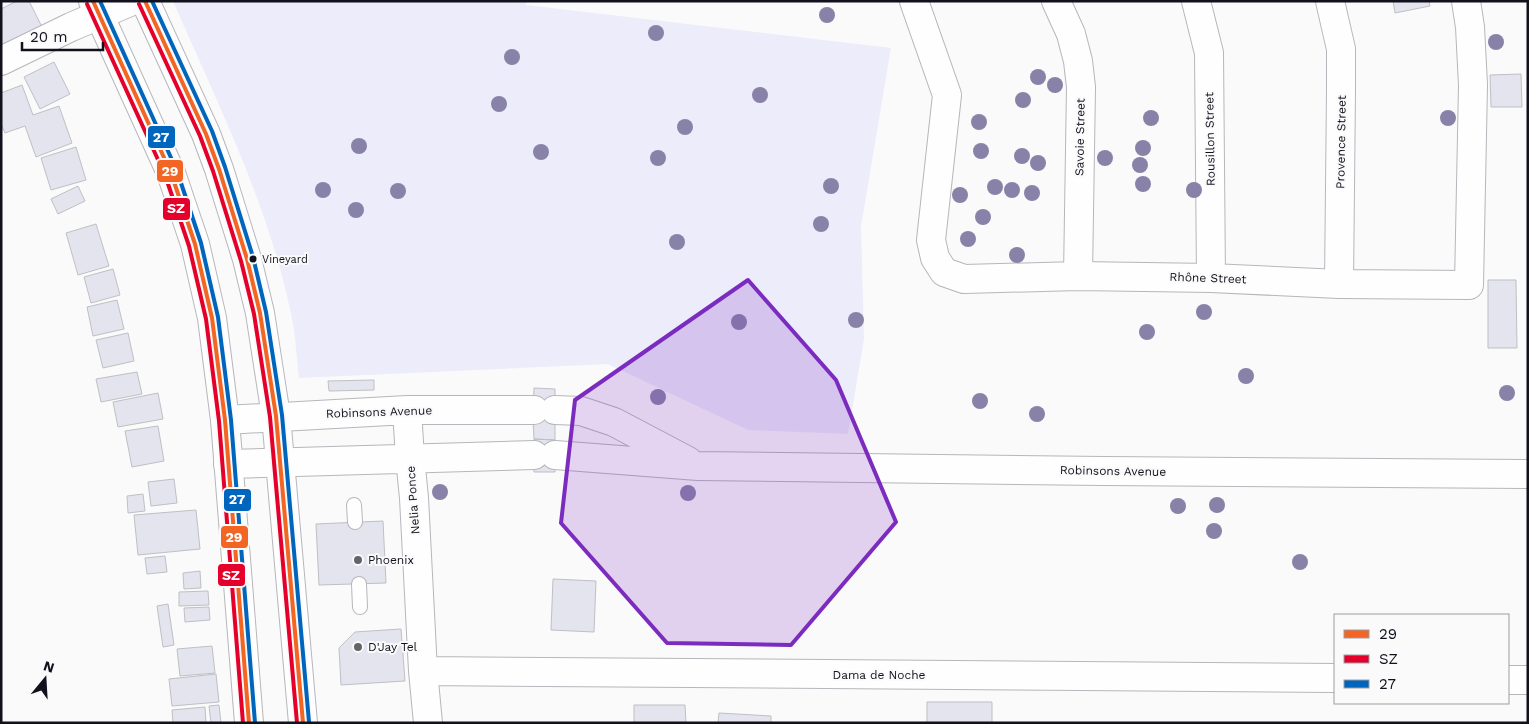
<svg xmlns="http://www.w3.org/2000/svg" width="1529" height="724" viewBox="0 0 1529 724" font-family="'Work Sans',sans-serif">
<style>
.green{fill:#ececfb}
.building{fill:#e3e4ed;stroke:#bfbfc5}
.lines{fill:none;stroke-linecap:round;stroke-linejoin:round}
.lane-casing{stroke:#b6b6bc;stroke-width:16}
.street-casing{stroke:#b6b6bc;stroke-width:30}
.highway-casing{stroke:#b6b6bc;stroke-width:30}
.lane{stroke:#fefefe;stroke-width:14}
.street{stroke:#fefefe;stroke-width:28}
.highway{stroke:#fefefe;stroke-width:28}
.bus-1-casing{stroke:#fafafa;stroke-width:8}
.bus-2-casing{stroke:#fafafa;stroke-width:8}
.bus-3-casing{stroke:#fafafa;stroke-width:8}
.bus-1{stroke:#f26522;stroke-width:4}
.bus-2{stroke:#e4002b;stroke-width:4}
.bus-3{stroke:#0065bd;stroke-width:4}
.tree{fill:#8882a8}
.marked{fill:#7b2cbf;fill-opacity:0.2;stroke:#7b2cbf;stroke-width:4;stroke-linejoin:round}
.bus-dot{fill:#11111d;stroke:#fafafa;stroke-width:2}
.poi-dot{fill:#63636a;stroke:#fafafa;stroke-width:2}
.labels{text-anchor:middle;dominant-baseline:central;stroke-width:4;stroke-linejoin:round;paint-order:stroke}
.bus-label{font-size:11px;fill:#11111d;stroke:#fafafa;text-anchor:start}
.street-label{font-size:12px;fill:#11111d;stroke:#fafafa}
.poi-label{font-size:12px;fill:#11111d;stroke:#fafafa;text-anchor:start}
.line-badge{stroke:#fafafa;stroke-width:2}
.badge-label{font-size:14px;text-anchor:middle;font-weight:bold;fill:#fff}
</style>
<rect width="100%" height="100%" fill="#fafafa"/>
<path class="green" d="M173,1H526V5L891,48L861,226L864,339L848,434L748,430L608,364L299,378C297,362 296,345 294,329C273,213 219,107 173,1Z"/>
<path class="building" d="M17,1H29L45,33L5,52L1,44V9Z
M1393,1H1429L1430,6L1395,13Z
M54,62L70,94L40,109L24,77Z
M1521,74L1522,107H1491L1490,75Z
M22,85L33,115L59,106L72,143L36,157L25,126L5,133L1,124V93Z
M76,147L86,180L51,190L41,158Z
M78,186L85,201L58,214L51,199Z
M96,224L109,266L78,275L66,233Z
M113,269L120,295L91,303L84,277Z
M1488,280H1516L1517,348H1488Z
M117,300L124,329L93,336L87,307Z
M128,333L134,361L103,368L96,340Z
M137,372L142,394L101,402L96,379Z
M374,380V390L329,391L328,381Z
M534,388L555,389V419H533Z
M158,393L163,419L118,427L113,402Z
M533,419H555V440L534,439Z
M158,426L164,461L132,467L125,431Z
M534,439L555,440V472H534Z
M174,479L177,503L151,506L148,482Z
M143,494L145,511L128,513L127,496Z
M196,510L200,549L138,555L134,515Z
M383,521L386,583L319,585L316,524Z
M165,556L167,572L147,574L145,558Z
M200,571L201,588L184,589L183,573Z
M553,579L596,581L594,632L551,630Z
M208,591L209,605L179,606V592Z
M168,604L174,645L163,647L157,606Z
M209,607L210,620L185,622L184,608Z
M401,629L405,681L341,685L339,648L355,632Z
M212,646L215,673L180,676L177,649Z
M216,674L219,702L172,706L169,679Z
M927,702H992V723H927Z
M219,705L221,723H211L209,706Z
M634,705H685L686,723H634Z
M205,707L206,723H173L172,710Z
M719,713L771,716V723H718Z"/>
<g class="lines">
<defs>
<path id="lane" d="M354,505L355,522
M359,584L360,607"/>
<path id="street" d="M914,1L947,95L931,240L935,258L944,272L964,279L1078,276L1211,278L1339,284L1469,285L1473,85L1470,27L1466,1
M1056,1L1071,34L1078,61L1081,87L1078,276
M1196,1L1209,53L1211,278
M1330,1L1341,49V90L1339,284
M1,61L71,27L132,1
M407,410L410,458L414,498L423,671L428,723
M555,410L581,411L614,422L688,461
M225,420L407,410H534
M555,455L698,466L1103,471L1528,474
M228,464L534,455
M423,671L1335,678
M1508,680H1528"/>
<path id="highway" d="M93,1L171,173L195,244L212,318L225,420L249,723
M145,1L206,134L219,169L247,259L260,313L276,416L303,723"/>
</defs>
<use href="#lane" class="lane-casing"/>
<use href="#street" class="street-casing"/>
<use href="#highway" class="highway-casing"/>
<use href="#lane" class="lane"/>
<use href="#street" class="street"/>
<use href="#highway" class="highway"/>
<defs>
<path id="bus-1" d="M93,1L171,173L195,244L212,318L225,420L249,723
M145,1L206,134L219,169L247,259L260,313L276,416L303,723"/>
<path id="bus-2" d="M87,4L165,175L189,246L206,319L219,421L243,723
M139,4L200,136L213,171L241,261L254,314L270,417L297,723"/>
<path id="bus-3" d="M100,1L177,171L201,243L218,317L231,420L255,723
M152,1L212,131L225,167L253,257L266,312L282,415L309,722"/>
</defs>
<use href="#bus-1" class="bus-1-casing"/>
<use href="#bus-2" class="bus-2-casing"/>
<use href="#bus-3" class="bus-3-casing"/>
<use href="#bus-1" class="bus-1"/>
<use href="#bus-2" class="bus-2"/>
<use href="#bus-3" class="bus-3"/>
</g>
<g class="tree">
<circle cx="827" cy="15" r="8"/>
<circle cx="656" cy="33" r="8"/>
<circle cx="1496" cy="42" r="8"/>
<circle cx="512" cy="57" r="8"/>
<circle cx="1038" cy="77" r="8"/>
<circle cx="1055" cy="85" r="8"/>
<circle cx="760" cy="95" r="8"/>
<circle cx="1023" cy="100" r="8"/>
<circle cx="499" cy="104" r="8"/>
<circle cx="1151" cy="118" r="8"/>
<circle cx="1448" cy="118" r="8"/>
<circle cx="979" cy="122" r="8"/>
<circle cx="685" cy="127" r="8"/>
<circle cx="359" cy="146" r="8"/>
<circle cx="1143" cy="148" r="8"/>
<circle cx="981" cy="151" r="8"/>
<circle cx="541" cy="152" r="8"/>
<circle cx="1022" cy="156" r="8"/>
<circle cx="658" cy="158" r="8"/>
<circle cx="1105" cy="158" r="8"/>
<circle cx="1038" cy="163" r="8"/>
<circle cx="1140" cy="165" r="8"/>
<circle cx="1143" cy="184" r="8"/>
<circle cx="831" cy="186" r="8"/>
<circle cx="995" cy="187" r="8"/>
<circle cx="323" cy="190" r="8"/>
<circle cx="1012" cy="190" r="8"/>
<circle cx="1194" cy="190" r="8"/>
<circle cx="398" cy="191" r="8"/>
<circle cx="1032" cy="193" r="8"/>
<circle cx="960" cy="195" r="8"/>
<circle cx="356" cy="210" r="8"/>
<circle cx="983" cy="217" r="8"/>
<circle cx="821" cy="224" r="8"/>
<circle cx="968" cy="239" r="8"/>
<circle cx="677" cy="242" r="8"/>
<circle cx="1017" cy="255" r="8"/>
<circle cx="1204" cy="312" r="8"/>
<circle cx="856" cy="320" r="8"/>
<circle cx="739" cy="322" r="8"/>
<circle cx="1147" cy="332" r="8"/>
<circle cx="1246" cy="376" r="8"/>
<circle cx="1507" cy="393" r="8"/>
<circle cx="658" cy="397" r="8"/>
<circle cx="980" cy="401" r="8"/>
<circle cx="1037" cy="414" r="8"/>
<circle cx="440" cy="492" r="8"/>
<circle cx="688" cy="493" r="8"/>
<circle cx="1217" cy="505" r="8"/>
<circle cx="1178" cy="506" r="8"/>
<circle cx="1214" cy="531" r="8"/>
<circle cx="1300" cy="562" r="8"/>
</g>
<path class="marked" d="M748,280L836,380L896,522L791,645L667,643L561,523L575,400Z"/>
<circle class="bus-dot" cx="253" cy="259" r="4.5"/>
<g class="poi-dot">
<circle cx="358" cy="560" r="5"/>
<circle cx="358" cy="647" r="5"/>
</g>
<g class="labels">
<g class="bus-label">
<text x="262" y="259">Vineyard</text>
</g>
<g class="street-label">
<text transform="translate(1080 137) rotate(-89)">Savoie Street</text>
<text transform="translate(1210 139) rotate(-91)">Rousillon Street</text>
<text transform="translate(1341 142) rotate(-89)">Provence Street</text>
<text transform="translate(1208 278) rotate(2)">Rhône Street</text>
<text transform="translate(379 412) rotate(-2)">Robinsons Avenue</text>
<text transform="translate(1113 471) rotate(1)">Robinsons Avenue</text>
<text transform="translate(413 500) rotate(-94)">Nelia Ponce</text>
<text x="879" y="675">Dama de Noche</text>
</g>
<g class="poi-label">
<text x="368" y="560">Phoenix</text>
<text x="368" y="647">D'Jay Tel</text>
</g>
</g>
<g class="line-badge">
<rect x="147" y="125" width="29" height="24" rx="5" fill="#0065bd"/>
<rect x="156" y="159" width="28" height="24" rx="5" fill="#f26522"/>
<rect x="162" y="197" width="29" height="24" rx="5" fill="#e4002b"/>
<rect x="223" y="488" width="29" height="24" rx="5" fill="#0065bd"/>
<rect x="220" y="525" width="29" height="24" rx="5" fill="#f26522"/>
<rect x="217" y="563" width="29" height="24" rx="5" fill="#e4002b"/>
</g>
<g class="badge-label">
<text x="161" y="142">27</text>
<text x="170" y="176">29</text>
<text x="176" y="213">SZ</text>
<text x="237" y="504">27</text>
<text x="234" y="542">29</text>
<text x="231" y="580">SZ</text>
</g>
<rect width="1529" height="724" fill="none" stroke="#11111d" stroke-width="5"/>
<rect x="1334" y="614" width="175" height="90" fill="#fafafa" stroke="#9d9da2"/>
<rect x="1344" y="630" width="25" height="8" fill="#f26522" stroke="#9d9da2"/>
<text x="1379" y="639" font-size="15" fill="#11111d">29</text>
<rect x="1344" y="655" width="25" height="8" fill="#e4002b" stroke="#9d9da2"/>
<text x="1379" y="664" font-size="15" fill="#11111d">SZ</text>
<rect x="1344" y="680" width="25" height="8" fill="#0065bd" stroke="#9d9da2"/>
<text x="1379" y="689" font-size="15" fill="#11111d">27</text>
<g transform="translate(45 679) rotate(18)" stroke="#fafafa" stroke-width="4" paint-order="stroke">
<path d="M0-4L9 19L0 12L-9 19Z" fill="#11111d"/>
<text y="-8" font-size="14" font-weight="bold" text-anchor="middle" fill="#11111d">N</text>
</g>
<path d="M22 42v8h81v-8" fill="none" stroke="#11111d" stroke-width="2.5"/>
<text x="30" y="42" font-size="15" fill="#11111d" stroke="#fafafa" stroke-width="4" paint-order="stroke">20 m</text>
</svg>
